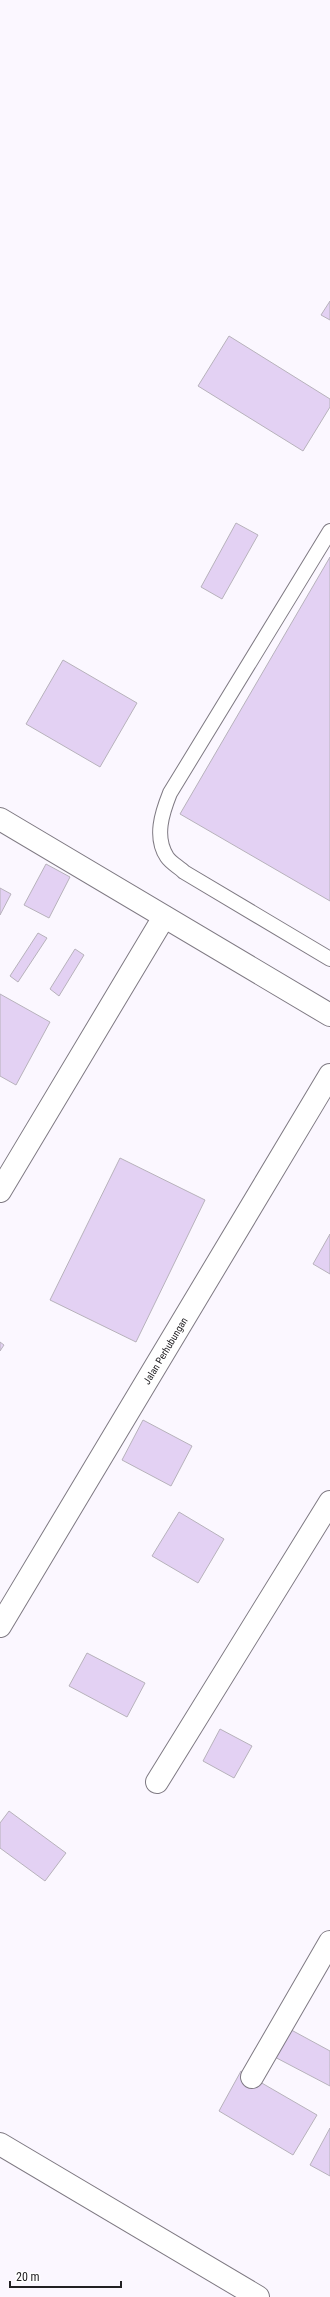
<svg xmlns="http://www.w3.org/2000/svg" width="330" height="2297" viewBox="0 0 330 2297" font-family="'Roboto Condensed',sans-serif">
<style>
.building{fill:#e3d1f3;stroke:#b7b2bb}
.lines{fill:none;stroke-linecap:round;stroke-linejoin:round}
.lane-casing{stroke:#7f7a83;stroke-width:16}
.street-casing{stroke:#7f7a83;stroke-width:24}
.lane{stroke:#fff;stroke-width:14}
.street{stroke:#fff;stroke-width:22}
.labels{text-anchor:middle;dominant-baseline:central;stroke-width:4;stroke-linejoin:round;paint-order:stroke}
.street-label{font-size:10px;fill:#222023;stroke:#fff}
</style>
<rect width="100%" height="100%" fill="#fbf7ff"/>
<path class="building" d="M330,301V320L321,315Z
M229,336L330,399V407L303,451L198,386Z
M236,523L258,535L222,599L201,587Z
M330,557V901L180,814Z
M63,660L137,703L100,767L26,724Z
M46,864L70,877L49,918L24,905Z
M0,888L11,894L0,915Z
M38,933L47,938L18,982L10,976Z
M75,949L84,955L59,996L50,989Z
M0,994L50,1022L16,1085L0,1076Z
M120,1158L205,1200L136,1342L50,1300Z
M330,1234V1274L313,1264Z
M0,1342L4,1345L0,1351Z
M143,1420L192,1446L171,1486L122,1460Z
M179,1512L224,1539L198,1583L152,1556Z
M87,1653L145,1683L127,1717L69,1686Z
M220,1729L252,1746L234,1778L203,1761Z
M9,1811L66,1853L45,1881L0,1848V1823Z
M284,2026L330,2051V2086L269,2054Z
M241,2071L317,2115L293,2155L219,2111Z
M330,2128V2176L310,2165Z"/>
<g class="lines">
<defs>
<path id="lane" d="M330,531L170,793C162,813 154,837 167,857C171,863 179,867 184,872L330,959"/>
<g id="street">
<path d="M0,819L330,1015"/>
<path d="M0,1191L164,917"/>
<path id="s1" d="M0,1626L330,1075"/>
<path d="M157,1782L330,1502"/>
<path d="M252,2077L330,1942"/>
<path d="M0,2144L258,2297"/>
</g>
</defs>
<use href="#lane" class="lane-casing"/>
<use href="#street" class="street-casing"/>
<use href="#lane" class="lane"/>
<use href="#street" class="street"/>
</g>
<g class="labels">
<g class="street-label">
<text stroke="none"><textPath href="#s1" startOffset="321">Jalan Perhubungan</textPath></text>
</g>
</g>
<path d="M10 2281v6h111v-6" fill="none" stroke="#222023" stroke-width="2"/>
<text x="16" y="2281" font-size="12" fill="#222023" stroke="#ffffff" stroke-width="3" paint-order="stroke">20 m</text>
</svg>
